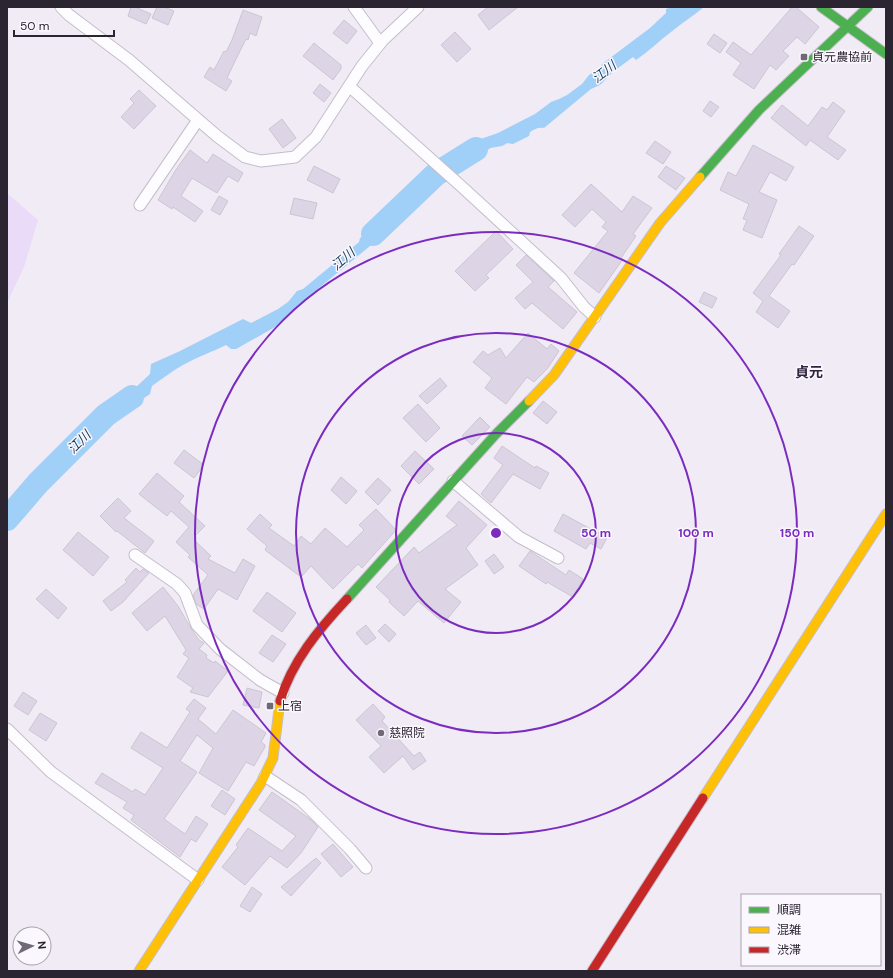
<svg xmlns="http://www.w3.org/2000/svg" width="893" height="978" viewBox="0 0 893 978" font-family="'DM Sans','Noto Sans JP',sans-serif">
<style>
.green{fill:#eadbf9}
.water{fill:#a0cff7}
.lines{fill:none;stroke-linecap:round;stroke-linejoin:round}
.river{stroke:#a0cff7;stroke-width:24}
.building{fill:#ddd4e6;stroke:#cbc6d1}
.street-casing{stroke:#c4beca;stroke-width:13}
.fast-casing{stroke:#c4beca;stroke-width:11}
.slow-casing{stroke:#c4beca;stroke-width:11}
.jam-casing{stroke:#c4beca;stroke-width:11}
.street{stroke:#fdfcfe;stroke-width:11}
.fast{stroke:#4caf50;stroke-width:9}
.slow{stroke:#ffc107;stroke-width:9}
.jam{stroke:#c62828;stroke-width:9}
.ring{fill:none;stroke:#7b2cbf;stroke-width:2}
.poi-dot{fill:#706a76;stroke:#faf7fe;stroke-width:1.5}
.labels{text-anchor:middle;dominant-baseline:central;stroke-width:3;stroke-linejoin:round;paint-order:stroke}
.poi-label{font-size:12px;fill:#2b2531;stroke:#faf7fe;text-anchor:start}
.water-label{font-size:13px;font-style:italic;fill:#133954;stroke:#faf7fe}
.quarter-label{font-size:14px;font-weight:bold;fill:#30233d;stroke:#faf7fe}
.centre{fill:#7b2cbf;stroke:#faf7fe;stroke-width:2}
.ring-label{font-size:12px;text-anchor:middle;font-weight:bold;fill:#7b2cbf;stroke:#faf7fe;stroke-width:3;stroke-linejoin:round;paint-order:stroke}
</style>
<rect width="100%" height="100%" fill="#f1ebf6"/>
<path class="green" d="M7,193L38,220L24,267L7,303Z"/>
<path class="water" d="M672,7H704C693,16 682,23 671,32C659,41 648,52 636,60L633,57L614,71L600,85L591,89L544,128C538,127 535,129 530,132L529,136L513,144L507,143C499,150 489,143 485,155C481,157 477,159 473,161C464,165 461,163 456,173L440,159L469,143L498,133L535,114L551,102L559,99L567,95L582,84L589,75L600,68L602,64L650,28L666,13V9Z
M434,167L441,175L429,185L425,184V176Z
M394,211L398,212L400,219L392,228L314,292L277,326L236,349H231L226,345C212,352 197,357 183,365C172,371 162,379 152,386L150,394L119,415L115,412L106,415L150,374L151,364L180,351L243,319L251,323L278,309L288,302L297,291L303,289L332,265L359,242L360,238L371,232Z"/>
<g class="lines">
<path class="river" d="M373,234L436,174L476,149
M7,519L38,483L106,415L132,397"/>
</g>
<path class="building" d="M131,7H135L151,14L146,24L128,16Z
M157,7H164L174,11L168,25L152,18Z
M488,7H518L489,30L478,15Z
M792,7H796L819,27L805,44L797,37L783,51L789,56L776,70L770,65L754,89L733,75L741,63L726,52L733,42L751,55Z
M243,10L262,17L256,36L250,33L248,40L246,39L237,57L227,78L232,81L226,91L204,77L210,67L214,70L224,51L226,52L232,40Z
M344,20L357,31L347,44L333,33Z
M455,32L471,49L457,62L441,45Z
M714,34L727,43L720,53L707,44Z
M314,43L341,65V69L333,80L303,56Z
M320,84L331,93L324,102L313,93Z
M139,90L156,106L134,129L121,117L134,103L130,99Z
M710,101L719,107L711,117L703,111Z
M833,102L845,111L827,137L846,150L838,160L810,140L806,146L771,118L782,105L808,126L822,107L827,110Z
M282,119L296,138L283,148L269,129Z
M655,141L671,152L663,164L646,153Z
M753,145L794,167L786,181L770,172L759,192L777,200L762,238L743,230L747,220L743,219L749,204L720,190L728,172L736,176Z
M190,150L207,163L213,154L243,173L238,182L228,176L217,193L192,178L181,196L203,211L195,222L173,207L172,209L158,200L175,171Z
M314,166L340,179L333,193L307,180Z
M666,166L685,178L676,190L658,177Z
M591,184L622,212L633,196L652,208L633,234L636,236L621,258L623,259L599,293L574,273L608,231L602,227L606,222L592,209L575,227L562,215Z
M219,196L228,201L220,215L211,210Z
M294,198L317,203L313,219L290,214Z
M799,226L814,236L794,265L792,264L769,296L790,311L778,328L756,312L763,301L753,293L781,255L779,254Z
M496,231L513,249L486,275L489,278L475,291L455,271Z
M526,255L554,281L548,287L577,312L563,329L532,303L525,309L515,298L533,282L516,265Z
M704,292L717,298L712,308L699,302Z
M528,333L547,349L551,344L559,351L547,369L534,382L527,377L506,404L485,388L492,378L473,362L483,351L488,355L500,348L506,358Z
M440,378L447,386L427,404L419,396Z
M543,401L557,412L547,424L533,413Z
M418,404L440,428L426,442L403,418Z
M480,417L490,427L472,445L462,436Z
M502,446L535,468L536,466L549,473L540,489L513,474L491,503L481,494L503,465L494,458Z
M184,450L204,465L194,478L174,463Z
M415,451L434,469L419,484L401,466Z
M157,473L184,496L179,502L205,526L195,536L196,537L194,540L211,556L208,559L235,573L243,559L255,566L237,600L218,589L204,609L196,604L193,595L208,575L188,557L190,555L176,542L189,527L171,511L167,516L139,494Z
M341,477L357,491L346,504L331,490Z
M378,478L391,490L378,505L365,492Z
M118,498L131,511L124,518L154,541L145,553L117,531L116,532L100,516Z
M459,501L487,525L466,548L478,565L445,589L461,602L444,623L418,601L404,616L389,602L390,600L376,587L414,547L419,553L457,525L446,516Z
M376,509L396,530L362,568L358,564L333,589L311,566L301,577L265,550L267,546L247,529L260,514L272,525L269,528L294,546L301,536L311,544L325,528L347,547L364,530L359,525Z
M563,514L598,533L599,532L608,536L601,549L590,543L586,549L554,531Z
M78,532L109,557L93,576L63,550Z
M530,551L566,575L569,570L583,579L573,597L547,582L546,584L519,566Z
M494,554L504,567L494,574L485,561Z
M136,568L140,572L143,569L149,573L123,602L111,611L103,601L127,582L125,580Z
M163,587L178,606L192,630L199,640L204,643L199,649L207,655L206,658L214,663L215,661L228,671L208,697L190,692L193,688L177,677L189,658L183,654L186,650L165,616L147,631L132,613Z
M46,589L67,608L58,619L36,599Z
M267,592L296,613L282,632L253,611Z
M385,624L396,634L389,642L378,631Z
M366,625L376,638L366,645L356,633Z
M272,635L286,644L273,662L259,653Z
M247,688L262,692L259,708L243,705Z
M23,692L37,701L28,715L14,706Z
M194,699L206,708L198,719L216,734L233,710L266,733L261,742L265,745V747L254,766L246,762L228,791L199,773L213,748L197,735L180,761L197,772L164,819L185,834L196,816L208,824L196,842L191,839L180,857L131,820L134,815L123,808L127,802L95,783L102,773L133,792L135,789L145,795L163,768L131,748L141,732L167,748L190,712L186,709Z
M373,704L385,717L382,721L414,756L420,752L426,761L413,770L403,756L384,773L369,757L381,746L356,720Z
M40,713L57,723L46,741L29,730Z
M222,790L235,799L225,815L211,806Z
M272,792L310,819L318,827L301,853L287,868L270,856L245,885L222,867L238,847L236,845L248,828L282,851L296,836L259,810Z
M333,844L353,867L341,877L321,854Z
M316,858L321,863L291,896L281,887Z
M252,887L262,894L250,912L240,906Z"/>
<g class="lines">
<defs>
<path id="street" d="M61,7L69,15L129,60L217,136L245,157L261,161L295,157L316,137L362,66L383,40L418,7
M354,7L380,43
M349,86L461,186L561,278L584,307L595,317
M140,205L198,120
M453,481L519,537L558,558
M135,555L177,584L185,593L197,625L220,649L260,680L283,693
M7,729L51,772L198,880
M265,776L301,800L350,849L366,868"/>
<path id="fast" d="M821,7L886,54
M700,177L759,110L868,7
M347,599L496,434L529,401"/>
<path id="slow" d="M529,401L554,375L660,223L700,177
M703,798L886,514
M139,971L261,783L273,758L280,701"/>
<path id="jam" d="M280,701C292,661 319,629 347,599
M592,971L703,798"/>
</defs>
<use href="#street" class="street-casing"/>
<use href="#fast" class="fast-casing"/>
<use href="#slow" class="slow-casing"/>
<use href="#jam" class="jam-casing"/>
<use href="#street" class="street"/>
<use href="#fast" class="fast"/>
<use href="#slow" class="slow"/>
<use href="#jam" class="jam"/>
</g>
<g class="ring">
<circle cx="496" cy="533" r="100"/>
<circle cx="496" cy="533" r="200"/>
<circle cx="496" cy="533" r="301"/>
</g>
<g class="poi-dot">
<rect x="800" y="53" width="8" height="8" rx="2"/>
<rect x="266" y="702" width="8" height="8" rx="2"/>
<circle cx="381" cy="733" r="4"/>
</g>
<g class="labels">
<g class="poi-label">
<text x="812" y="57">貞元農協前</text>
<text x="278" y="706">上宿</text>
<text x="389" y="733">慈照院</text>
</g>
<g class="water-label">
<text transform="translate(604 72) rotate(-38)">江川</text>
<text transform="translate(343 259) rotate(-41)">江川</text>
<text transform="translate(79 442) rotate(-45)">江川</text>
</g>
<g class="quarter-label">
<text x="809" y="372">貞元</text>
</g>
</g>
<circle cx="496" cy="533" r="6" class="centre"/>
<g class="ring-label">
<text x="596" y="537">50 m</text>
<text x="696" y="537">100 m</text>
<text x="797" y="537">150 m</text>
</g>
<rect width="893" height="978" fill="none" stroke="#2b2531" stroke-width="16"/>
<rect x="741" y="894" width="140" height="72" fill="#faf7fe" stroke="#a7a3ac"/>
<rect x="749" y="907" width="20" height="6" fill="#4caf50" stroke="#a7a3ac"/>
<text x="777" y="914" font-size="12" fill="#2b2531">順調</text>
<rect x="749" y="927" width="20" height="6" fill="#ffc107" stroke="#a7a3ac"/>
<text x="777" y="934" font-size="12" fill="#2b2531">混雑</text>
<rect x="749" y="947" width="20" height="6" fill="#c62828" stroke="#a7a3ac"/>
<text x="777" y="954" font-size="12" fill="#2b2531">渋滞</text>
<g transform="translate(32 946) rotate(85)"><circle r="19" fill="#faf7fe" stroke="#a7a3ac"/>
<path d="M0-3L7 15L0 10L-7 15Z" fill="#706a76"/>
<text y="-6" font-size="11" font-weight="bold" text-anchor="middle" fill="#2b2531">N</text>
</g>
<path d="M14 30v6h100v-6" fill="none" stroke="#2b2531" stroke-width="2"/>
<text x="20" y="30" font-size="12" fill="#2b2531" stroke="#faf7fe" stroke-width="3" paint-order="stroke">50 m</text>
</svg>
